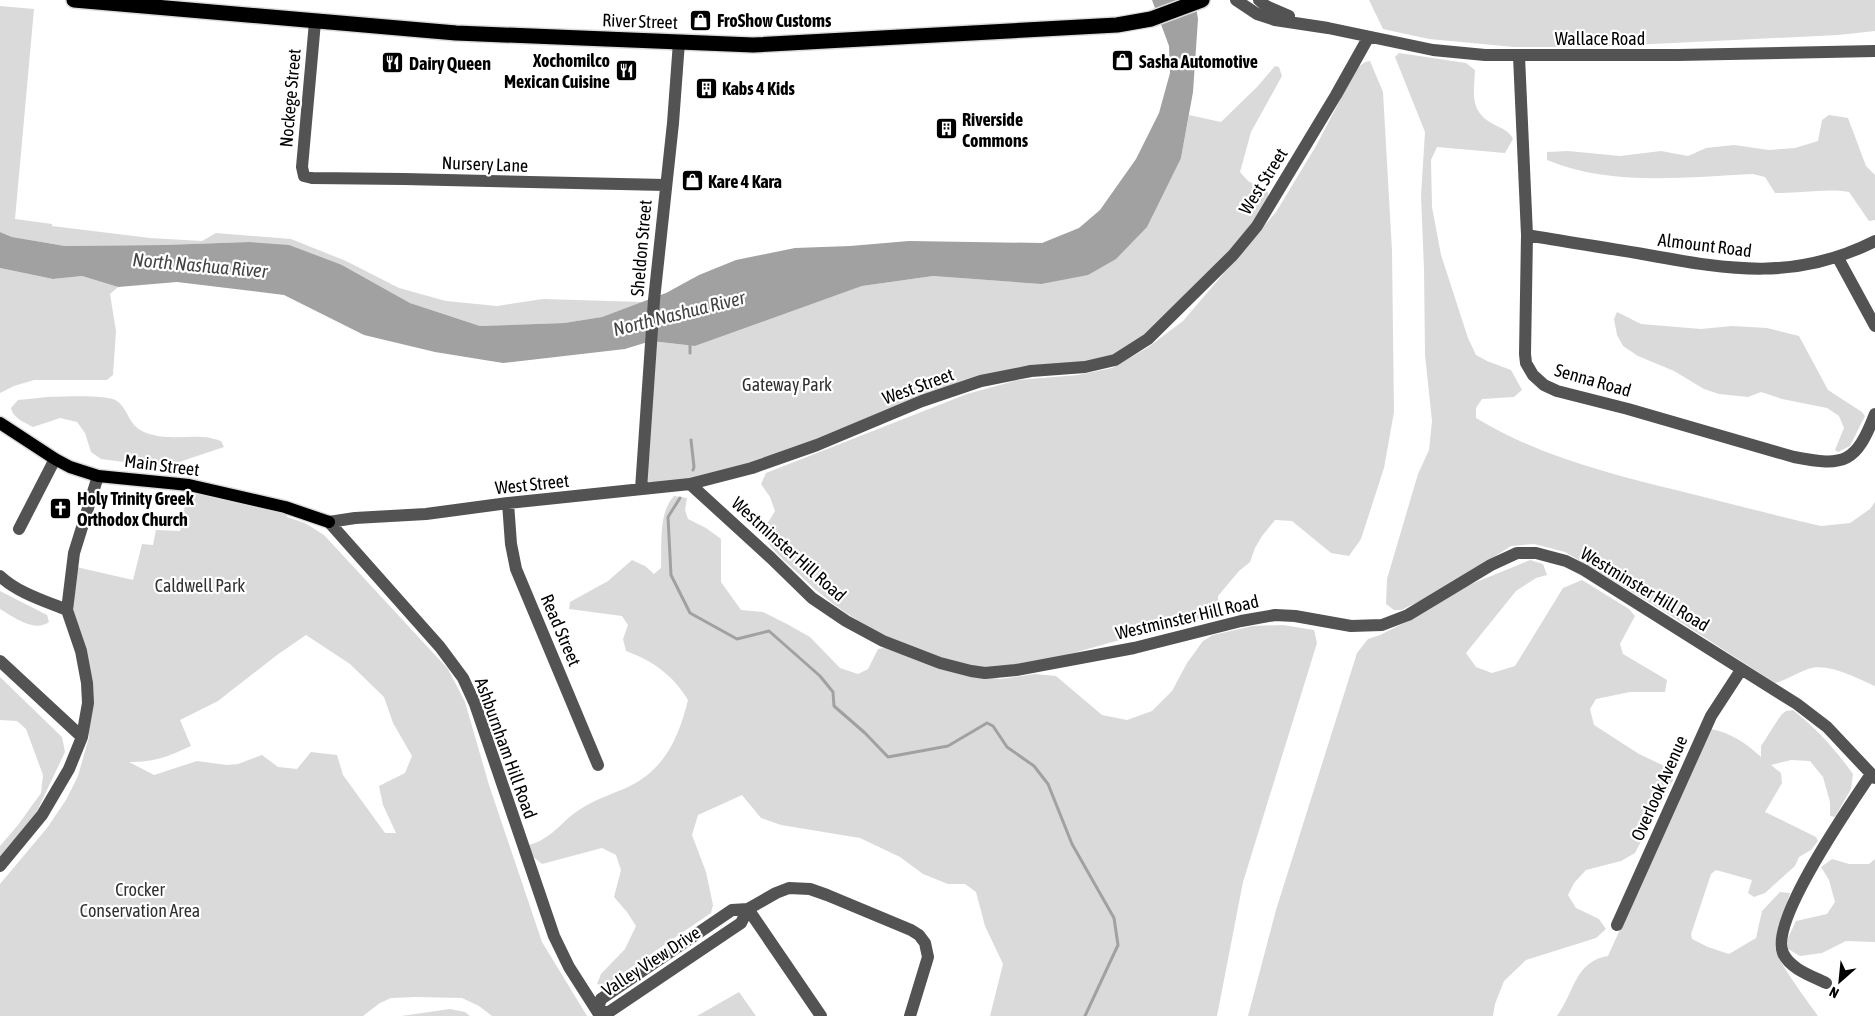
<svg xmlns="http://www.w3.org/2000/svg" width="1875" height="1016" viewBox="0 0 1875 1016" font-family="'Asap Condensed',sans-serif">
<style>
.green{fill:#dadada;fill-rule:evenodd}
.water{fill:#a1a1a1}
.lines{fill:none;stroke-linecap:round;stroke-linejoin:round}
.stream{stroke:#a1a1a1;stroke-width:3}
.major-casing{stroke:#dbdbdb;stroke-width:15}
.highway-casing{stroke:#dbdbdb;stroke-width:18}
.minor{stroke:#535353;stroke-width:12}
.major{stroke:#000;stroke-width:12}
.highway{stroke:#000;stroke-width:15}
.labels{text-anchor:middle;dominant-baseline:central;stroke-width:4.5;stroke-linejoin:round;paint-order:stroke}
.poi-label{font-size:18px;font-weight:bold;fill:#000;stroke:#fff;text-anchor:start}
.street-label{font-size:18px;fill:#000;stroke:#fff}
.park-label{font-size:18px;fill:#313131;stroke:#fff}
.water-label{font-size:19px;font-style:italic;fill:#424242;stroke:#fff}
</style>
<rect width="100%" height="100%" fill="#fff"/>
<path class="green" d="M1369,0H1875V31L1838,35L1591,47H1514L1429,39L1383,29Z
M0,6L34,9L15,219L52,224V226L150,238L202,241L216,233L291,239L346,261L399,288L446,301L497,306L543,299L643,302L602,317L564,323L480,326L410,303L342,265L249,242L163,245L65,246L12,237L0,232Z
M1399,53L1466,63L1475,70C1474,95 1469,112 1495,125C1503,129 1509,131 1513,139L1505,153L1437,147L1431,160L1432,207L1441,255L1468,338L1476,355L1487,361L1511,370L1522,390L1514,397L1482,399L1476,408V418C1539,456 1610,474 1680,491C1727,503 1774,515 1821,526L1850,523L1870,509L1875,502V686C1856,678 1828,662 1808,669C1796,673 1787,680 1775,683L1662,610L1565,552L1534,544L1511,546L1443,590L1401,610H1394L1386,604L1387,579L1418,474L1429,450L1432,421L1425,355L1424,269L1421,196L1425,132L1395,57Z
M1370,61L1383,92L1392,251L1394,412L1384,468L1361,539L1349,556L1331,553L1292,521L1275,520L1262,536L1255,548L1250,562L1239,571L1218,596V607L1212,615C1167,627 1122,639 1077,652C1056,657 1021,669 1000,668C932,667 845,622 799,574C790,566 763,543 764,531C765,525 772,517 775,511L770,497L761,484L766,473L967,394L1018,380L1078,375L1112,368L1147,348L1183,321L1276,212L1316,146L1357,68L1365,62Z
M1275,66L1279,67L1282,76L1251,132L1240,172L1248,181L1268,192V198L1253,222L1182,307L1115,360L981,381L752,468L641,489L651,341L695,346L862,286L933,276L1041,284L1181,158L1189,115L1221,122L1257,87Z
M1829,115L1848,118L1866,166L1875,175V220L1869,221L1849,192C1824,188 1800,194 1775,193L1765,177L1753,174C1684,177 1613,187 1547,160V152L1568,151L1620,156L1661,151L1688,156L1706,148L1734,145L1769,150L1795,148L1818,141L1822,120Z
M0,268L53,279L82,276L118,287L110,294L116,331L113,375L107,380H34L14,386L0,393Z
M1617,312L1641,324L1701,329L1732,326L1767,328L1799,336L1828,390L1862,412L1865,416L1850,446L1838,452L1835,450L1844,428L1839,416L1827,408L1782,399L1761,392L1748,397L1719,394L1704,389L1674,371L1638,356L1623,346L1617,335L1614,319Z
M48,397C62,397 106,394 117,401C129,410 128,425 144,432C162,440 183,436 202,437C208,437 215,439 221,441L224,447L182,461L170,468L101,459L91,452L85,433L77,422L60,418L33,427C24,422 13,418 11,408L18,400Z
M189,485L285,507L287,517L305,523L324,535L448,669L465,702L489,785L542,942L587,1016H492L479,1006L462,998L416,997L391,998L380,1003L363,1016H0V884L47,828L66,800L78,776L89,737L88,703L67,610L72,566L133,580L142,544L153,545L156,530L180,531ZM306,635L350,664L384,697L393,723L412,756L405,773L379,786L383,805L396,833H385L343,775L337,755L311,752L297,769L278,767L262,755L238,764L227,765L197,761L154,775L129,762C155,762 167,757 191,746L180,720L218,701L277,655Z
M674,496L687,498L685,510L688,519L706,528L721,539V582L741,610L763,612L787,624L810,637L840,668L858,674L868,669L878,649L884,648L960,673L1000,679L1035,674L1056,676L1102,715L1127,720L1152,711L1172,691L1187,663L1203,641L1213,635L1253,626L1283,625L1314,630L1317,643L1243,882L1217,1016H990L1003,964L985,926L976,892L965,884H948L923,874L900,857L860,838L781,825L761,818L742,795L698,815L692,835L706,872L713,905L711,913L604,986L597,984L601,974L625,949L636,926L627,912L614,897L621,870L616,855L602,848L542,864L531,855L529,845C534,843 539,842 543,839C556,832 566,818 579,810C595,799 613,794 630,786C666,768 679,736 688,700C673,675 653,661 626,651L623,639L628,625L622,616L569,609L570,602L608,581L632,560L645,566L654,574L661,568C662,545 658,513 674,496Z
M1530,560L1543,564L1547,575L1536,578L1516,591L1466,653L1476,667L1492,673L1515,666L1563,588L1582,580L1629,609L1635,616L1620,644L1623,654L1667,680L1665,692H1630L1596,699L1590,709L1594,725L1639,754L1673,770V780L1635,853L1621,861L1586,870L1574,883L1568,895L1576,908L1599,919L1606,929L1596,938L1526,960L1504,981L1495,1004L1493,1016H1248L1276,910L1357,653L1368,639L1380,635L1410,620L1469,585Z
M0,591L47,615L49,622C34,633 14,617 0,609Z
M0,677L62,737L65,752L36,813L0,857V846L18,825L41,793L43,775L26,729L17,721L0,720Z
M1793,710C1817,729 1835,749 1853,774L1851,789L1835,817L1830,816V802L1823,777L1810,761L1791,760L1771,765L1781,773L1782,783L1765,812L1816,837L1818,841L1811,850L1799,857L1795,866L1765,893L1754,897L1748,893L1752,880L1716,870L1711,874L1691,934L1692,939L1708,947L1729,954L1756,938L1762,911L1780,892L1790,893C1786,906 1776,934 1775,946C1775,959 1809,1003 1818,1016H1557C1574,993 1575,961 1608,956L1711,729C1731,733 1746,743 1761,757V746L1781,715L1786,711Z
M1832,859L1849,864H1869L1875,859V942L1846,941L1822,953L1800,956L1788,949V938L1796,921L1827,914L1835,902L1829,880L1821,867Z
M739,992L756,1016H697Z
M450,1009L465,1012L470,1016H401Z"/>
<path class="water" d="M1152,0H1195L1198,19L1193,92L1181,158L1147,227L1116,259L1088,275L1041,284L933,276L862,286L695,346L651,341L625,349L503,363L435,352L364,335L284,295L177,282L118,287L82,276L53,279L0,268V232L12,237L65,246L163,245L249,242L289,245L342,265L410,303L480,326L564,323L602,317L666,293L699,275L736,260L795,248L850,246L909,241L1042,243L1079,228L1100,210L1136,159L1159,113L1170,73L1169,46Z"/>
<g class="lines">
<path class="stream" d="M690,345V353
M691,440L694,467L693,470
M680,498L668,517L671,575L690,613L737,639L769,631L820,676L833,692L834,706L865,733L888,757L948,746L987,723L993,726L1007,747L1034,766L1048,784L1072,844L1114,918L1118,945L1085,1016"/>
<defs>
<path id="major" d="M0,423L55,459L70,467L98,476L189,485L285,507L329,522"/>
<path id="highway" d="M74,0L456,33L753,45L1117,25L1151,19L1202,0"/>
</defs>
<use href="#major" class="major-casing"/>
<use href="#highway" class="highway-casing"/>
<path class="minor" d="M1236,0L1257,14L1275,20L1328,28L1433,50L1485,55H1678L1875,51
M1259,0L1266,6L1289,16
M315,22L302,167L304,176L312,178L404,179L665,185
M1519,56L1527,235L1525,354L1526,363L1533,375L1544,385L1557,391L1628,409L1794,457C1845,467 1856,463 1875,414
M1527,235C1567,242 1608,248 1648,255C1731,270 1796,281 1875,241
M1838,258L1875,326
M690,484L771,558L812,598L846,621L883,641L940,663L971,671L985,673L1016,670L1134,648L1241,621L1275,615L1295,616L1351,626L1382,625L1408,615L1491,565L1517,553H1536L1566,561L1584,570L1797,704L1827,727L1875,778
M641,489L654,300L673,123L679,42
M508,503L511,544L516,569L598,765
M329,522L355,518L426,514L508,503L690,484L752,468L817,445L922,401L981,381L1031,371L1085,367L1115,360L1148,339L1233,255L1257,226L1336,95L1368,38
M329,522L440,647L463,678L475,704L554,936L569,967L599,1014
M19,529L55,459
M0,576C18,593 45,601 67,610
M0,661L82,737
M0,866L42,815L69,769L82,737L88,703L87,683L81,651L67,610L74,553L98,476
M748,909L741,923L609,1012L597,1011L601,999L732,910L748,909L776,893L789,888L810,889L827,895L911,930L919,935L925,943L928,957L910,1016
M748,909L821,1016
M1617,925L1711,716L1741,670
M1826,983C1812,976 1790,969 1783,953C1769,921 1851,804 1871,774"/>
<use href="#major" class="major"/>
<use href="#highway" class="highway"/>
</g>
<defs>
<symbol id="shop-square" viewBox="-11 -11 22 22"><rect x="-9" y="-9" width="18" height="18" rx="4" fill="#000" stroke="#fff"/><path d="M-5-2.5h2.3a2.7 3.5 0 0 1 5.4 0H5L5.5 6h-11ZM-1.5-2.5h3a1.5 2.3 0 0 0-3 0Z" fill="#fff"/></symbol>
<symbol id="restaurant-square" viewBox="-11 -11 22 22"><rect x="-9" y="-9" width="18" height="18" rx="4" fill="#000" stroke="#fff"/><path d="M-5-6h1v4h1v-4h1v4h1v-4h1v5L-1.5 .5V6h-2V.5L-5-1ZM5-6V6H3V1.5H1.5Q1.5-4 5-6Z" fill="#fff"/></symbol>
<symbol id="building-square" viewBox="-11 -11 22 22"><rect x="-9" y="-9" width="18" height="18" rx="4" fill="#000" stroke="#fff"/><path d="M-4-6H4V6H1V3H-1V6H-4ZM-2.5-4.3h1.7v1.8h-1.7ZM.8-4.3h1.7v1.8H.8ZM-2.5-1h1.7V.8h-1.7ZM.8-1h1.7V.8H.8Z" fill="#fff"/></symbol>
<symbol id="church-square" viewBox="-11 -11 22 22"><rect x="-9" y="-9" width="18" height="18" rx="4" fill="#000" stroke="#fff"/><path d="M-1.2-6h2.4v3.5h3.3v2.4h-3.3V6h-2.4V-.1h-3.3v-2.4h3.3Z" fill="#fff"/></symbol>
</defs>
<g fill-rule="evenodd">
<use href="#shop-square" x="688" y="8" width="25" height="25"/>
<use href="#shop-square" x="1110" y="48" width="25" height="25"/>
<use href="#restaurant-square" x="380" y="50" width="25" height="25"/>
<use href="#restaurant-square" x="614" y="58" width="25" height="25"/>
<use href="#building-square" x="694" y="76" width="25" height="25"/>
<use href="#building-square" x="934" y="116" width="25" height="25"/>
<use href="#shop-square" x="680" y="168" width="25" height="25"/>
<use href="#church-square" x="48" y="496" width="25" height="25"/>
</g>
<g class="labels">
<g class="poi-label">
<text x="717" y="20">FroShow Customs</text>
<text x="610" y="60" text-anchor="end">Xochomilco<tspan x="610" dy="21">Mexican Cuisine</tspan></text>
<text x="1139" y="61">Sasha Automotive</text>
<text x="409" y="63">Dairy Queen</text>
<text x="722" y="88">Kabs 4 Kids</text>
<text x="962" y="119">Riverside<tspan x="962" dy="21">Commons</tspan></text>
<text x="708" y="181">Kare 4 Kara</text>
<text x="77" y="498">Holy Trinity Greek<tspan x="77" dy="21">Orthodox Church</tspan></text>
</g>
<g class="street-label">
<text transform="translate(640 21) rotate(2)">River Street</text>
<text x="1600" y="38">Wallace Road</text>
<text transform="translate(290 98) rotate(-85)">Nockege Street</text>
<text transform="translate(485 164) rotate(2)">Nursery Lane</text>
<text transform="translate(1263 181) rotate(-58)">West Street</text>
<text transform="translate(1705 245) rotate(7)">Almount Road</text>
<text transform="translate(641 248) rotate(-85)">Sheldon Street</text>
<text transform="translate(1593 380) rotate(16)">Senna Road</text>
<text transform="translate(918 386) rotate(-20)">West Street</text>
<text transform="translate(162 465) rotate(7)">Main Street</text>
<text transform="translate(532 484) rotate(-6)">West Street</text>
<text transform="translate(789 549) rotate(42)">Westminster Hill Road</text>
<text transform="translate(1645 589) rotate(31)">Westminster Hill Road</text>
<text transform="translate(1187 617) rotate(-13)">Westminster Hill Road</text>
<text transform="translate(561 630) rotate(67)">Read Street</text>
<text transform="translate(506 748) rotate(70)">Ashburnham Hill Road</text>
<text transform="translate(1659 788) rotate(-66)">Overlook Avenue</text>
<text transform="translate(651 961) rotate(-33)">Valley View Drive</text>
</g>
<g class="park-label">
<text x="787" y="384">Gateway Park</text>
<text x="200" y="585">Caldwell Park</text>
<text x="140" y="889">Crocker<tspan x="140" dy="21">Conservation Area</tspan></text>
</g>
<g class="water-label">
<text transform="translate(200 265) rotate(5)">North Nashua River</text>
<text transform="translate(679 313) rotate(-14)">North Nashua River</text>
</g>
</g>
<g transform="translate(1840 981) rotate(207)" stroke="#ffffff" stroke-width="4" paint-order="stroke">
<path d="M0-4L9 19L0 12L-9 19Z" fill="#000000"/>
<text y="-8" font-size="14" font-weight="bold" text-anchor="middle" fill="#000000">N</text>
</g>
</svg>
